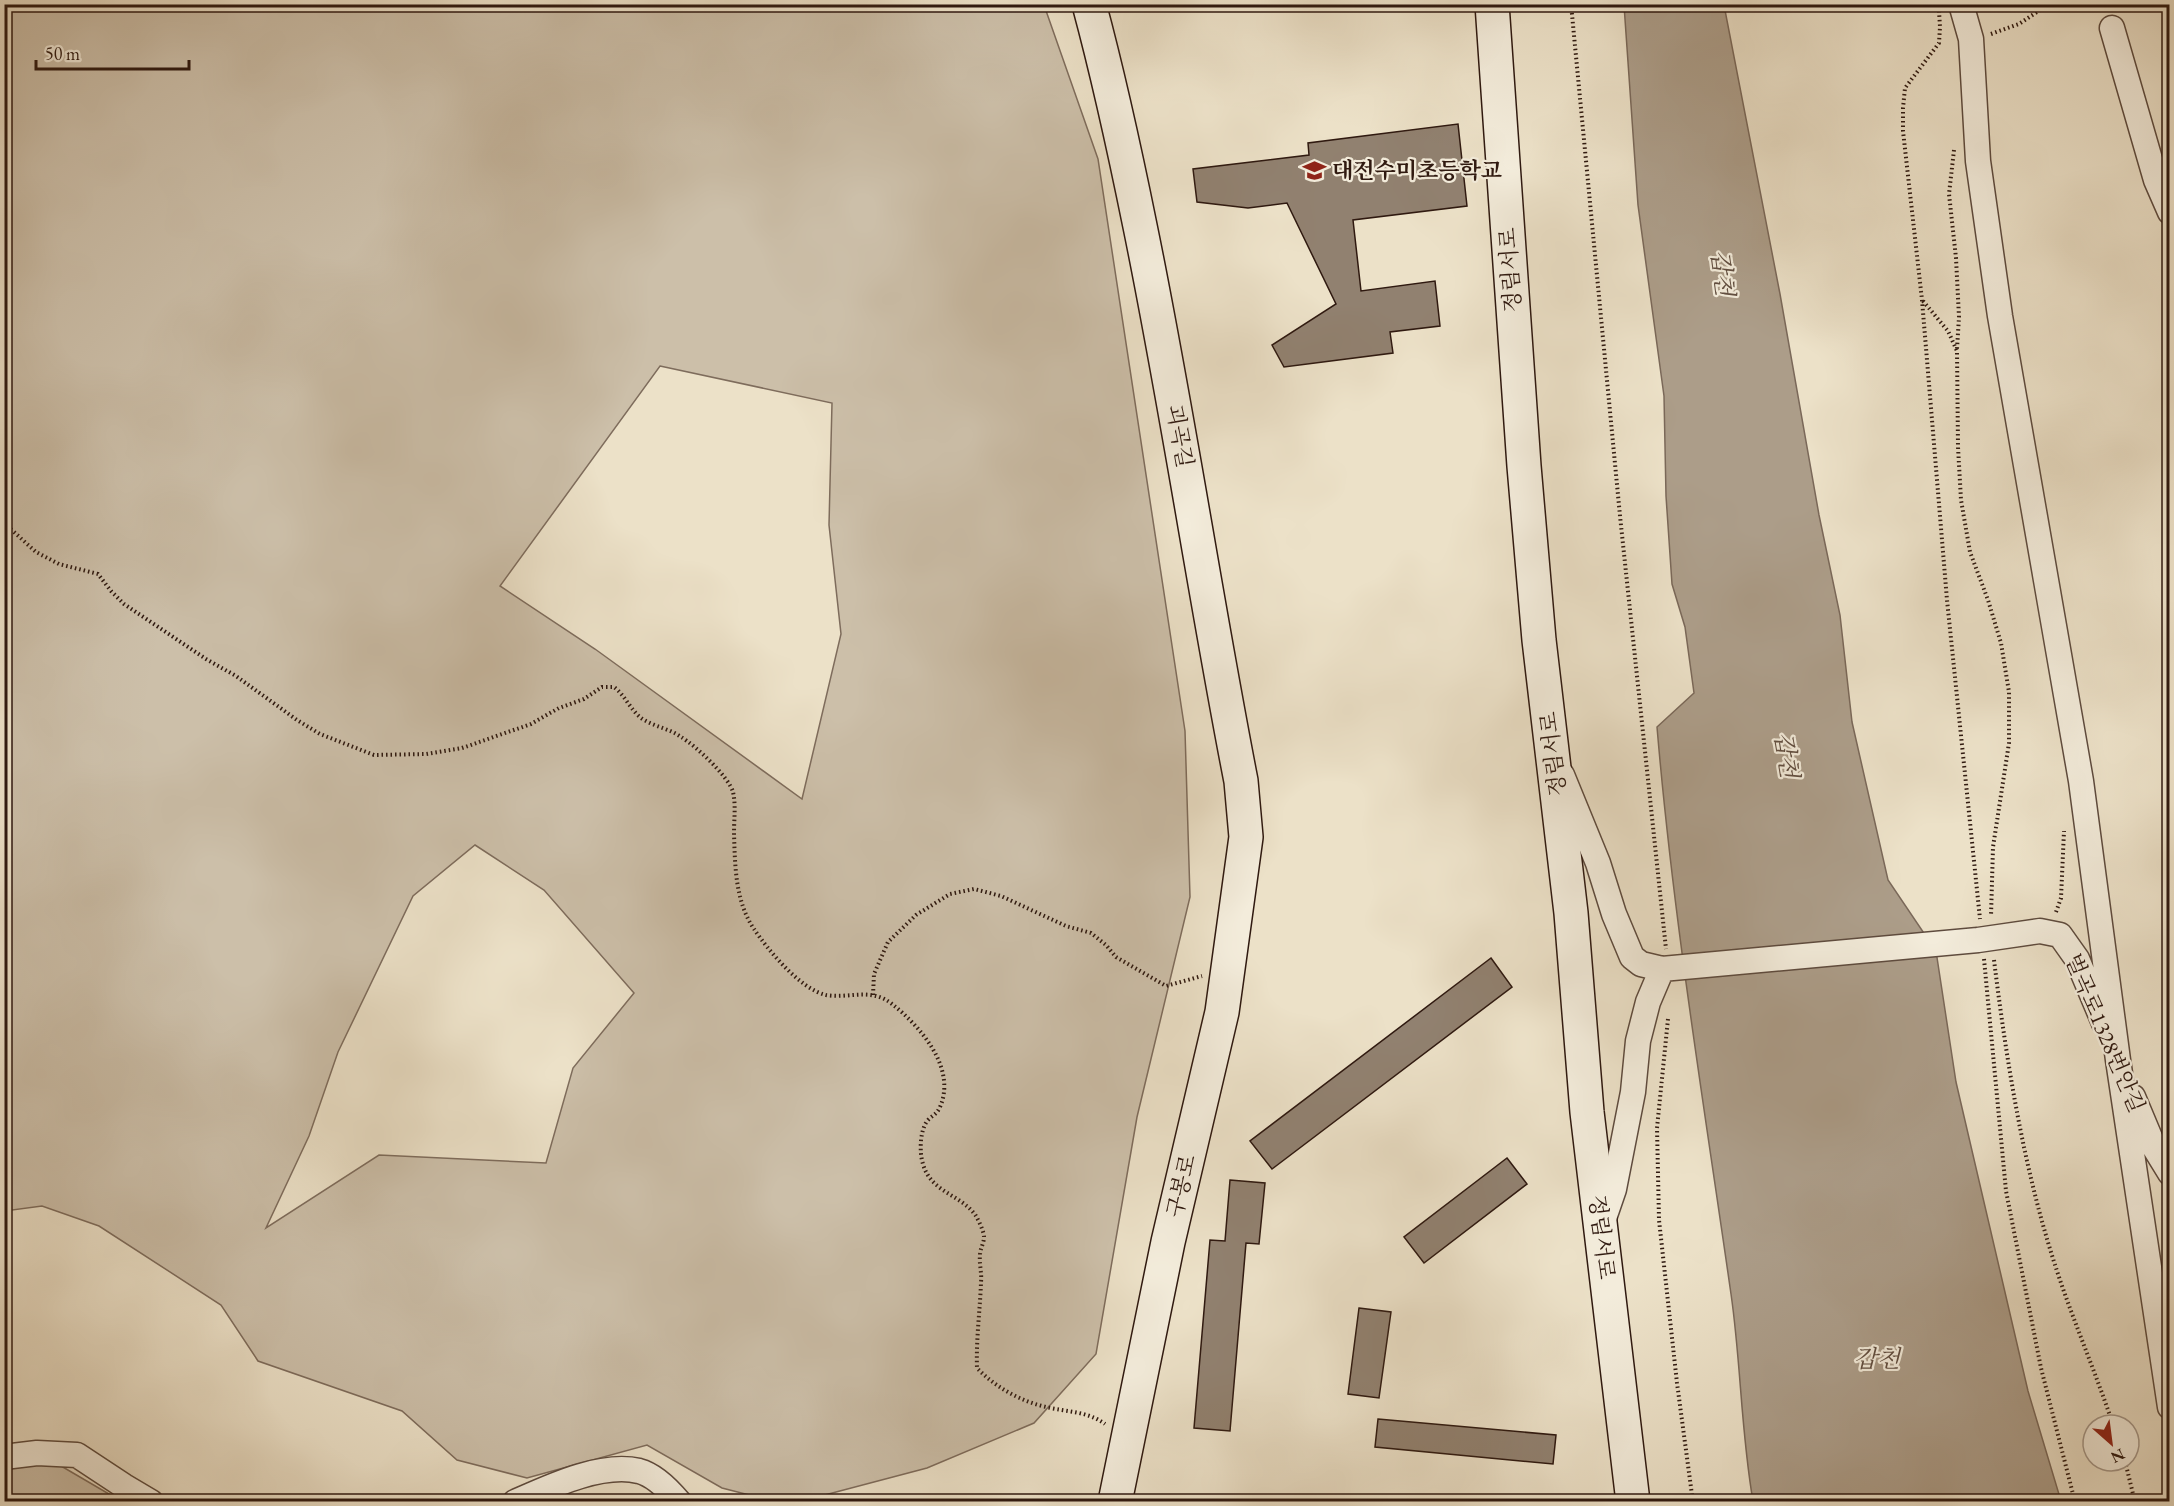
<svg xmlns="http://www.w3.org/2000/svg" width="2174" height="1506" viewBox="0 0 2174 1506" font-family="'EB Garamond','Noto Serif KR',serif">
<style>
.green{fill:#ccbfa9;stroke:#7e6c5c;stroke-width:1.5;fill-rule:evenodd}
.water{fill:#ac9d89;stroke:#7a6859;stroke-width:1.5}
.building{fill:#918170;stroke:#2f1910;stroke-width:1.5}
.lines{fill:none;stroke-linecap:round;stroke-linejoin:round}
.street-casing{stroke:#5e4b3e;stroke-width:27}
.secondary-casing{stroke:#2f1910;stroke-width:36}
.path{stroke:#2f1910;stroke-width:4;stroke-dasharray:1.5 3;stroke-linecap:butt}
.street{stroke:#f3ecdb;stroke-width:24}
.secondary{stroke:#f3ecdb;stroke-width:33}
.labels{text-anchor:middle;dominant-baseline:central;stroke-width:4.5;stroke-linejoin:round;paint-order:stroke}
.poi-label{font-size:22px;font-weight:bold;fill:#2f1910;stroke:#f3ecdb;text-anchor:start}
.street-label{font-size:22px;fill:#2f1910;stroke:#f3ecdb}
.water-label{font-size:24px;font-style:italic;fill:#614e40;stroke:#f3ecdb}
</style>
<rect width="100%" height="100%" fill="#ece1c8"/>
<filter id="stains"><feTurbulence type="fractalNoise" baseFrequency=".00333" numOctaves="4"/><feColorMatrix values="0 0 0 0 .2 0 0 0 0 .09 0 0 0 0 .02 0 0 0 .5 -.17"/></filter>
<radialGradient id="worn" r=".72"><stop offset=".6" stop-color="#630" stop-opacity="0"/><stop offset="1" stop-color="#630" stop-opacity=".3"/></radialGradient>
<path class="green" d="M4,5H1044L1098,159L1185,731L1190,897L1137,1117L1096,1354L1034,1423L927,1468L802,1501H773L722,1488L647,1445L527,1478L457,1460L402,1411L258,1361L221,1305L99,1226L42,1206L5,1211ZM660,366L832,403L829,525L841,634L802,799L595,649L500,586ZM475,845L544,890L634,993L573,1068L546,1163L379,1155L266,1228L309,1136L338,1052L413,896Z
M44,1456L121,1501H5L4,1458Z"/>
<path class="water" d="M1624,5H1724L1780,294L1819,515L1840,615L1852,722L1888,880L1936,951L1956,1082L2028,1391L2061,1501H1753C1741,1433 1741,1363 1731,1294C1704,1105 1673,917 1657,727L1694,693L1685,627L1672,584L1666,496L1664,396L1638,205Z"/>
<path class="building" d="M1458,124L1467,206L1353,220L1361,291L1435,281L1440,326L1390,332L1393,353L1284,367L1272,345L1336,304L1287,203L1248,208L1197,202L1193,169L1309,155L1308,143Z
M1491,958L1512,987L1272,1169L1250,1141Z
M1507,1158L1527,1184L1424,1263L1404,1237Z
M1230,1180L1265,1183L1259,1244L1246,1243L1230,1431L1194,1428L1210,1240L1225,1241Z
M1359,1308L1391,1312L1379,1398L1348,1394Z
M1378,1419L1556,1435L1553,1464L1375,1447Z"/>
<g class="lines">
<defs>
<path id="street" d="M1961,4L1971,39L1978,161L2000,316L2081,781L2118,1060L2170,1407
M2112,28L2156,180L2170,212
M1562,775L1598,863L1614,914L1632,957L1641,964L1662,969L1978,940L2040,931L2060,935L2077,959L2104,1023
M2133,1097L2154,1147L2170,1173
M1602,1224L1614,1189L1633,1092L1638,1041L1648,1002L1662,969
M4,1457L37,1453L77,1455L124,1486L151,1502
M515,1502C549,1487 601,1462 639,1471C654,1475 669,1490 679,1502"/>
<path id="secondary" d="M1089,4C1109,78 1125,152 1140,226C1178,411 1205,597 1241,781L1246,837L1222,1012L1168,1242L1115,1502
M1492,4L1524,466L1539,640L1571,913L1587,1112L1633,1502"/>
</defs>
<use href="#street" class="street-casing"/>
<use href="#secondary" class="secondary-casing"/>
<path class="path" d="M1571,4L1620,516L1666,949
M1939,11L1940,27L1939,43L1905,88L1903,108V131L1922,300L1947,600L1980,919
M1991,34L2019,24L2049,4
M1954,150L1949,194L1956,258L1959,317L1957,349
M1923,301L1948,331L1957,351L1958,447L1961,500L1970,552L1988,600L2001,643L2009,692V743L1993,847L1991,916
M4,523L36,552L59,564L98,574L111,591L124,604L206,659L236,676L297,720L320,734L374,755L426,754L462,748L531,724L559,708L584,699L602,687H614C626,696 631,712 644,720C656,727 670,729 681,737C695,745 729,777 733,792C736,805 734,819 734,833C735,865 735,901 754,929C768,950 800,989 826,995C849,999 871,987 892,1004C920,1026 957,1068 940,1107C937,1114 933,1115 928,1120C920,1129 919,1152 923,1164C931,1193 961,1194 976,1216C979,1221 984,1232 984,1237C984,1243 980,1249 980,1255C979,1264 982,1273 981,1282C980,1311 976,1339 977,1368C995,1387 1020,1401 1046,1407C1067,1412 1087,1411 1105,1424
M2056,912L2061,898L2064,831
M1984,959L2006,1191L2041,1368L2075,1502
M1994,960C2007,1065 2024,1171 2057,1271C2074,1323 2096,1373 2113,1425
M873,995L874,974L888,942L916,915L950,894L974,889L1001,896L1066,926L1091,933L1106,945L1116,957L1166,986L1202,976
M1668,1019L1657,1128L1659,1220L1677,1383L1692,1495L1695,1502
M2125,1461L2135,1502"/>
<use href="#street" class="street"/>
<use href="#secondary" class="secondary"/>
</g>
<defs>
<symbol id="school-bare" viewBox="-9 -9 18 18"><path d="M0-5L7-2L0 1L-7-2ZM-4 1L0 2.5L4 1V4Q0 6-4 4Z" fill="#8f2418" stroke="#f3ecdb" stroke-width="2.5" paint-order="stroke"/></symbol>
</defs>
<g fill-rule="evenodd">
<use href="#school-bare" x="1298" y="154" width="33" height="33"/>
</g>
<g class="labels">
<g class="poi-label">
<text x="1332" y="170">대전수미초등학교</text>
</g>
<g class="street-label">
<text transform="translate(1510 270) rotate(-94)">정림서로</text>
<text transform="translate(1180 436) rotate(80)">괴곡길</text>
<text transform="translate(1553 754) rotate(-97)">정림서로</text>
<text transform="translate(2105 1033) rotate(67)">벌곡로1328번안길</text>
<text transform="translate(1181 1186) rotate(-77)">구봉로</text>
<text transform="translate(1602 1237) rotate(83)">정림서로</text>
</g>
<g class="water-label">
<text transform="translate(1723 273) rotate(83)">갑천</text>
<text transform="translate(1787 755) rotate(81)">갑천</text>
<text x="1877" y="1358">갑천</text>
</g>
</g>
<rect width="2174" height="1506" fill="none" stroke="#ece1c8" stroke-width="24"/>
<rect x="6" y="6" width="2162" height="1494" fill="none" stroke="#2f1910" stroke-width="3"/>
<rect x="12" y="12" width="2150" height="1482" fill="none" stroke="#2f1910" stroke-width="1.5"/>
<g transform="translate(2111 1443) rotate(152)"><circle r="28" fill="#f3ecdb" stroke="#a5988a" stroke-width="1.5"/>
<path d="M0-4.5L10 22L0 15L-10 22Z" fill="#8f2418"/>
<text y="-9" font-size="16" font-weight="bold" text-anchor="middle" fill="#2f1910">N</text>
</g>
<path d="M36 60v9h153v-9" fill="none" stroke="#2f1910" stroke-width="3"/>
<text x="45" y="60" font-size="18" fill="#2f1910" stroke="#f3ecdb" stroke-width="4.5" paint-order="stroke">50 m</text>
<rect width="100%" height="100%" filter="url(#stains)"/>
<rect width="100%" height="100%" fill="url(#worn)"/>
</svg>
